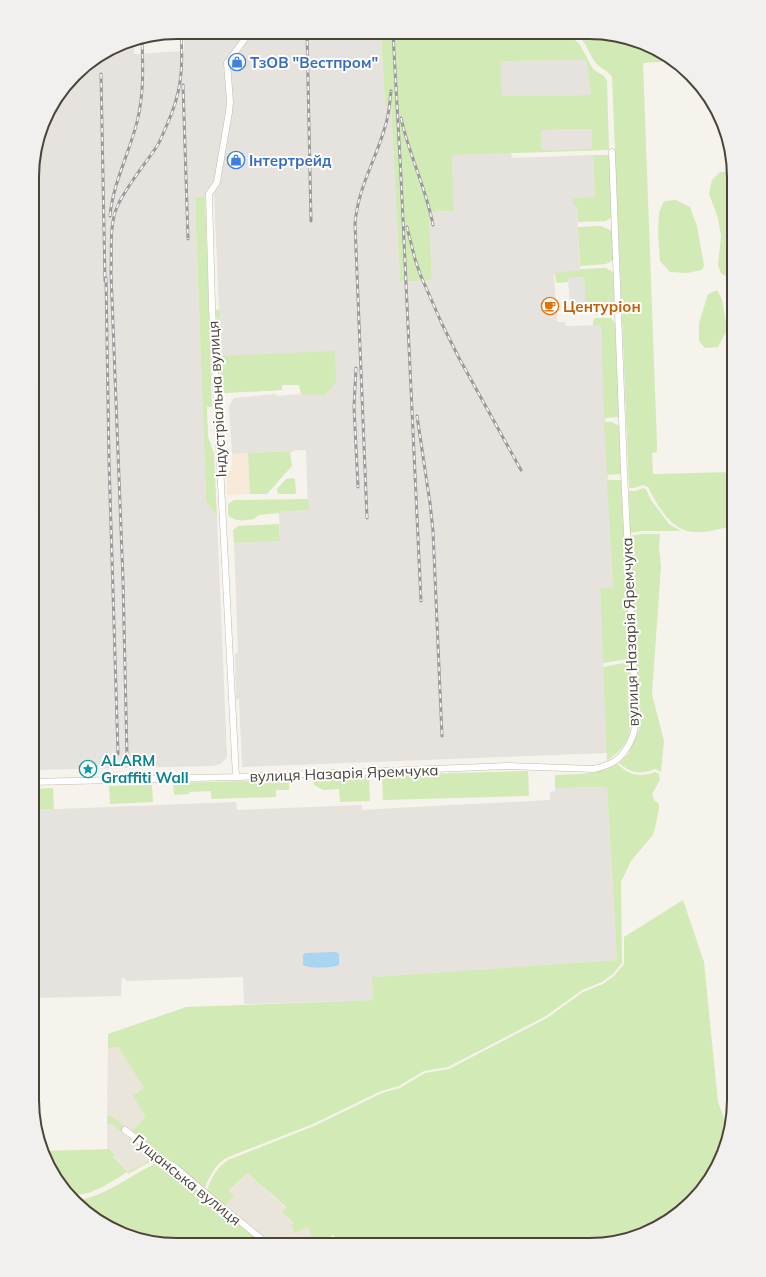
<svg xmlns="http://www.w3.org/2000/svg" width="766" height="1277" viewBox="0 0 766 1277" font-family="Mulish,sans-serif">
<style>
.residential{fill:#eae5da}
.commercial{fill:#f7ead8}
.industrial{fill:#e6e2dd}
.green{fill:#d2eab5;fill-rule:evenodd}
.parking{fill:#e5e3e0}
.water{fill:#a9d4f2}
.lines{fill:none;stroke-linecap:round;stroke-linejoin:round}
.minor-casing{stroke:#c2bbae;stroke-width:7}
.minor{stroke:#fff;stroke-width:6}
.rail-casing{stroke:#9a9a9a;stroke-width:3}
.rail{stroke:#fff;stroke-width:1.5;stroke-dasharray:4.5;stroke-linecap:butt}
.labels{text-anchor:middle;dominant-baseline:central;stroke-width:4;stroke-linejoin:round;paint-order:stroke}
.shop-label{font-size:15px;font-weight:bold;fill:#366cbe;stroke:#fff;text-anchor:start}
.food-label{font-size:15px;font-weight:bold;fill:#c56008;stroke:#fff;text-anchor:start}
.street-label{font-size:15px;fill:#4b4439;stroke:#fff}
.culture-label{font-size:15px;font-weight:bold;fill:#0d838f;stroke:#fff;text-anchor:start}
.rim{fill:none;stroke:#4b4439;stroke-width:2}
</style>
<rect width="100%" height="100%" fill="#f6f3ec"/>
<path class="residential" d="M118,1047L144,1088L146,1117L131,1132L112,1116H107L108,1048Z
M107,1124H112L134,1142H136L152,1156V1159L127,1172L113,1155L115,1153L110,1149H107Z
M247,1173L307,1227L311,1235L300,1244H273L225,1206L234,1196L229,1192Z"/>
<path class="commercial" d="M248,453L250,494L227,495L226,471H232V454Z"/>
<path class="industrial" d="M184,32L381,33L385,106H391L400,282L432,280L429,212L454,211L452,155L511,153L512,158L593,155L595,197L573,198L577,206L580,270L554,274L557,322H565L566,326L601,325L613,588L600,589L607,753L242,767L239,699H236L235,653H238L234,543L280,541L279,512L308,510L306,450L232,454L229,406L234,398L276,394L277,396L301,394L299,385H282V390L223,393L219,362L218,361L216,310L219,309L214,195L195,197L206,501L217,517L227,755L225,760L220,764L213,766L32,770L33,158L47,112L81,68L121,43L134,41V54L184,51Z
M586,60L591,95L502,96L501,61Z
M592,129L593,149L541,150V130Z
M607,787L617,960L372,977L373,1000L244,1004L243,977L127,981L122,977L121,996L32,998V810L236,802L237,810L362,805V810L378,809L550,800V792L555,791V788Z"/>
<path class="green" d="M381,33H563L573,38L580,45L593,69L604,76L607,81L609,150L452,155L454,211L429,212L432,280L400,282L391,106H385ZM586,60L591,95L502,96L501,61ZM592,129V149L541,150V130Z
M575,33H609L676,61L643,63L657,444V452L652,453L653,474L734,472V526C721,528 707,533 694,532C671,531 657,505 648,487L643,485L634,488H629L612,77C608,70 600,69 595,62C588,53 586,40 575,33Z
M593,155H609L612,217L606,221L578,222L577,206H573V198L595,197Z
M720,172H733L734,177V315L732,312L726,289L728,278L721,273L718,266L721,236L718,218L709,194L712,180Z
M205,196L212,407H207L208,437L214,453L217,517L206,501L195,197Z
M676,200L690,207L697,226L704,265L702,270L687,273L670,272L660,261L658,232L659,213L664,201Z
M601,226L610,230L612,232L613,260L606,264L580,266L578,227Z
M606,268L613,272L615,303L608,310C600,311 591,313 585,306L584,277L568,278V282L556,283L555,273L580,270V269Z
M717,290L722,299L727,330L718,347L705,348L699,341V323L708,294Z
M216,310H219L221,356L335,351L336,382L325,395L301,394L299,385H282V390L223,393L219,362L218,361Z
M595,318H611L615,323L619,417L604,418L601,325L593,326V321Z
M604,422H612L619,426L621,474L607,475Z
M293,451V452H290L292,466L267,494H250L248,453Z
M293,478L295,479L296,493L295,494H278L277,489L286,479Z
M607,480H621L629,659L603,663L600,589L613,587Z
M643,488L646,489L651,500L669,524L681,531H642L630,533L629,491H635Z
M308,499L309,510L279,512V513L259,515L254,519C244,520 237,523 228,515V504L234,500Z
M279,524L280,541L234,543L233,530L238,526Z
M642,534H660L659,547L661,566L652,694L664,741L661,772L655,769C639,775 631,773 619,763L628,754L639,730L630,536Z
M629,662C630,680 634,724 628,738C624,748 616,754 607,761L603,667Z
M617,764C630,775 639,778 655,772L659,774L660,780L652,794L654,800L659,804V808L655,829L652,836L631,861L621,882L622,963L613,974L602,982L582,990L546,1016L448,1067L424,1071L399,1086L381,1091L313,1124L226,1158C215,1165 208,1178 204,1191L153,1155V1160L128,1174L127,1172C116,1179 88,1198 75,1194C68,1192 49,1163 43,1156L42,1151L110,1149L115,1154L113,1156L127,1172L152,1159L151,1156L136,1142H134L112,1124H107V1116H112L131,1132L146,1117L133,1096L144,1088L118,1047L108,1048V1034L186,1007L373,1000L372,977L617,960L607,787L555,788V775C575,774 600,775 617,764Z
M528,771L529,796L383,800L382,775Z
M369,776L370,801L340,802L339,789L323,790L314,785V778Z
M289,780V790H276V797L211,799V791L189,792V794L174,795L173,783Z
M152,785L153,802L110,804L109,786Z
M53,788L54,809L32,810V789Z
M683,900L704,962L718,1102L729,1131L723,1156L704,1188L645,1234L590,1245L341,1244L333,1235L320,1244H300L311,1235L307,1227L295,1233L291,1225L294,1223L282,1212L286,1207L247,1173L229,1191L234,1196L225,1206L273,1244H270L206,1193C210,1180 217,1167 228,1160L314,1126L382,1093L400,1088L425,1073L449,1069L547,1018L583,992L603,984L614,976L624,964V937Z
M157,1163H164L174,1168L266,1244H159L156,1241L155,1242L88,1215L77,1200C103,1198 132,1174 157,1163Z"/>
<path class="parking" d="M584,277L586,310H570L568,278Z"/>
<path class="water" d="M336,952L339,954V965C331,968 310,969 303,965V955L305,953Z"/>
<g class="lines">
<defs>
<path id="minor" d="M236,777L212,308L209,194L217,182L229,112L230,102L227,63L250,32
M32,782L236,777L507,766L594,769C602,767 609,765 615,761C625,754 634,738 635,726C636,716 635,705 635,695L624,472L612,152
M125,1130L146,1146L160,1159L175,1167L223,1208L268,1244"/>
</defs>
<use href="#minor" class="minor-casing"/>
<use href="#minor" class="minor"/>
<defs>
<path id="rail" d="M307,32L311,221
M393,33L401,177L421,601
M101,74L105,281
M183,85L188,239
M401,118C409,155 426,188 433,225
M110,216C113,183 129,154 137,122C144,94 143,67 142,39
M407,227L415,259L420,274L442,324L459,358L521,470
M106,278L109,461L118,754
M356,368L354,407L358,487
M417,416L430,503L433,531L442,736
M367,518L355,224C358,187 375,162 385,127C389,115 390,103 391,91
M127,756L123,580L111,273C112,253 109,225 117,207C127,185 144,166 157,146C161,140 163,133 166,127C182,92 183,69 181,32"/>
</defs>
<use href="#rail" class="rail-casing"/>
<use href="#rail" class="rail"/>
</g>
<defs>
<symbol id="shop-ring" viewBox="-11 -11 22 22"><circle r="9.5" fill="#fff" stroke="#3f7fe0" stroke-width="1.5"/><path d="M-5-2.5h2.3a2.7 3.5 0 0 1 5.4 0H5L5.5 6h-11ZM-1.5-2.5h3a1.5 2.3 0 0 0-3 0Z" fill="#3f7fe0"/></symbol>
<symbol id="cafe-ring" viewBox="-11 -11 22 22"><circle r="9.5" fill="#fff" stroke="#e8710a" stroke-width="1.5"/><path d="M-5.5-4.5H6V0H3Q3 3.5 0 3.5H-2.5Q-5.5 3.5-5.5 0ZM3-3.2v2h1.7v-2ZM-6 4.5H4V6H-6Z" fill="#e8710a"/></symbol>
<symbol id="sight-ring" viewBox="-11 -11 22 22"><circle r="9.5" fill="#fff" stroke="#0f9aa8" stroke-width="1.5"/><path d="M0-6L1.8-2.2L6-1.7L2.9 1.2L3.7 5.4L0 3.3L-3.7 5.4L-2.9 1.2L-6-1.7L-1.8-2.2Z" fill="#0f9aa8"/></symbol>
</defs>
<g fill-rule="evenodd">
<use href="#shop-ring" x="227" y="52" width="20" height="20"/>
<use href="#shop-ring" x="226" y="150" width="20" height="20"/>
<use href="#cafe-ring" x="540" y="296" width="20" height="20"/>
<use href="#sight-ring" x="78" y="759" width="20" height="20"/>
</g>
<g class="labels">
<g class="shop-label">
<text x="250" y="62">ТзОВ "Вестпром"</text>
<text x="249" y="160">Інтертрейд</text>
</g>
<g class="food-label">
<text x="563" y="306">Центуріон</text>
</g>
<g class="street-label">
<text transform="translate(217 399) rotate(-93)">Індустріальна вулиця</text>
<text transform="translate(630 632) rotate(-92)">вулиця Назарія Яремчука</text>
<text transform="translate(344 773) rotate(-2)">вулиця Назарія Яремчука</text>
<text transform="translate(187 1180) rotate(39)">Гущанська вулиця</text>
</g>
<g class="culture-label">
<text x="101" y="760">ALARM<tspan x="101" dy="17">Graffiti Wall</tspan></text>
</g>
</g>
<path d="M0 0H766V1277H0ZM177 39H589A138 138 0 0 1 727 177V1100A138 138 0 0 1 589 1238H177A138 138 0 0 1 39 1100V177A138 138 0 0 1 177 39Z" fill="#f1f0ef" fill-rule="evenodd"/>
<path class="rim" d="M177 39H589A138 138 0 0 1 727 177V1100A138 138 0 0 1 589 1238H177A138 138 0 0 1 39 1100V177A138 138 0 0 1 177 39Z"/>
</svg>
